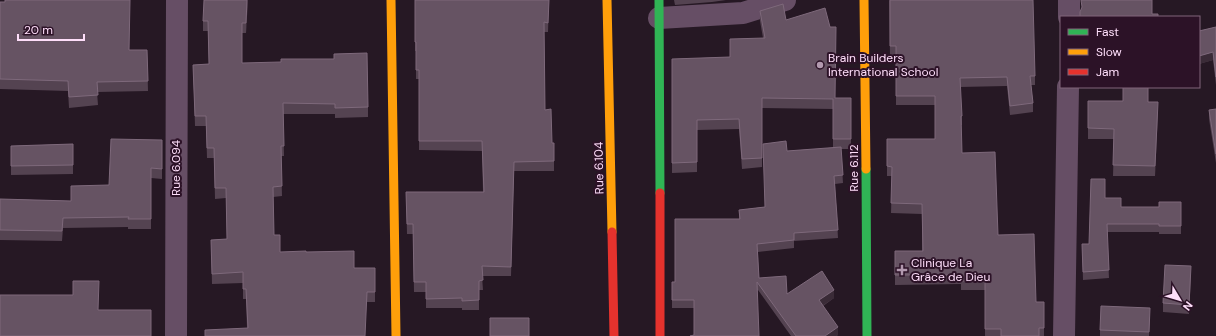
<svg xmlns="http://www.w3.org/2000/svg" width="1216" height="336" viewBox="0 0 1216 336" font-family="'DM Sans',sans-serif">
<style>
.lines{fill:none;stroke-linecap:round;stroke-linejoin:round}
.street{stroke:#664e65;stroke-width:22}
.fast{stroke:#30b455;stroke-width:9}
.slow{stroke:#ff9f0a;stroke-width:9}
.jam{stroke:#e5322d;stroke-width:9}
.wall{fill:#544351}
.shaded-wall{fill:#3a2b37}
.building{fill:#665363;stroke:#7e697b}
.poi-dot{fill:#b299af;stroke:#2c1227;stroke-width:1.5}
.labels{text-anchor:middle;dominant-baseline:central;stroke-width:4;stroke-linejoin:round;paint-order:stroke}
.poi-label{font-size:12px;fill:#fedefa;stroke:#2c1227;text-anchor:start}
.street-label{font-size:12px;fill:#fedefa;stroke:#2c1227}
</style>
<rect width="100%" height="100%" fill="#261824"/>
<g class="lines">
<path class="street" d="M1069,17V0
M659,18L743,13L785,0
M176,336L177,0
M1064,336L1068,87"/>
<path class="fast" d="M659,0L660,193
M866,169L867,336"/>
<path class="slow" d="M391,0L396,336
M607,0L612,232
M864,0L866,169"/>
<path class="jam" d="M660,193V336
M612,232L614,336"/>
</g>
<path class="wall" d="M248,0L246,33H242V63L368,107V117L335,118V114H283L284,156H281L282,196L273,197L274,235L280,252H306L354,268H375V302H367L247,328L246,299H243V283L212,284L211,240L227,239L226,198L215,199L214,158H207L206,126H195L193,65L209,64L208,31H203V21Z
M415,0H549L548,32H544L545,110L552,143H554V171H514L511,276H482L483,290H479V310H462V308H426V292H414L413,234H407L406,192H483L482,151L419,150V79H416V51H415Z
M674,0H726L712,2L675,5Z
M889,0L1035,76V85H1031L1033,103V112L1010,115L1007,86L960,87L962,116V125H961L962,153L998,235L1036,302H1044V336H985V290H961V284L895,285V251H922V214L891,213L892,176H887V139H935V105H896V55L890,56Z
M0,2L130,50H147L148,91L97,92L98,105L69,108L68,91L0,89Z
M760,11L786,20L835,98H851V149H841L843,183L835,184L838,238L794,241V248L758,252L759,278L787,294L834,298L823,306L838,335L836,336H791L758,290L694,335V308H672V282H675L739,219V210L765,207L787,151L833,148V109L762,108V167L742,169L739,129L697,130V172L672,173V59L730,57L763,38L760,21Z
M1216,27V85L1213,60L1199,64V31Z
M1088,101L1148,102L1158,112L1155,176H1113L1114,139H1088Z
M1216,109V163L1209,119V110Z
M162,140V179L151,178V229H128V227L63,228L62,241L0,240V199L71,201L109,185Z
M73,144V174L11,175V146Z
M1105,198L1121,207H1159L1181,202V234H1159V232H1107L1109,278L1083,280L1082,244H1089Z
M1191,275L1189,314L1163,312V303Z
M1150,317L1149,336H1100V330Z"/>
<path class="shaded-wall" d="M247,0H248L246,33V23Z
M1213,52V60L1199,64V56Z
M1158,102V112L1155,176V166Z
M1191,266V275L1189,314V305Z
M834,290V298L819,308V300Z
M838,327V335L836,336H825Z"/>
<path class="building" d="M5,0H130L129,50H147L148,81L97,82L98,95L69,97L68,81L0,79V2H5Z
M204,0H247L246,23H242V63L281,62V59H334V54L367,53L368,107L335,108V104L283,103L284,146H281L282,186L273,187L274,235H280V252L306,251V252L354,251V268H375V292H367L365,336H205V330L248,328L246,289H243V272L212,274L211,240L227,239L226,188H215L214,148H207L206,116H195L193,65L209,64L208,21H203Z
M415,0H549L548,23L544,22L545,110L551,109L552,143H554V161L514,162L511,267L482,266L483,280L479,281V300L462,301V298L426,299V282H414L413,224H407L406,192H484L482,141H419V70H416V42H415Z
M890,0H1033L1035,76H1030L1033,103L1010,106L1007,77L960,78L962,116H961L962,153L995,152L998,235L1034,234L1036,302H1044V328H1039V336H1001V329H985V281H961V275H895V251H923L922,204L891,203L892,167L887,166V139H935V96H896V46H890Z
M1081,0H1152V14H1158V17H1080V12L1082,7Z
M783,4L786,20L825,8L830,27H836L835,98H851V139H833V99L762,98V158L742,159L739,119L697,120V162L672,163V59L730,57V39L765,38L760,11Z
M1216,27V77L1213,52L1199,56V31Z
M1123,87H1148V102H1158L1155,166L1113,165L1114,129L1088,128V101H1123Z
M1216,109V154L1209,110Z
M111,139L162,140V169L151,168V219H128L129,217L63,218L62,231L0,230V199L71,201V186L109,185Z
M786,141L787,151L841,147L843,175L834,176L838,230L794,233V240L757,244L759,278L786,276L787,294L822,271L834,290L819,300L838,327L825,336H796L757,282L759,336H690L694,335V300H672V282H675V219H740L739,210L765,207L763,144Z
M73,144V165L11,166V146Z
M1091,179H1105V198H1121V207H1159V202H1181V226H1159V224H1107L1109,270L1083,272L1082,244H1089Z
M1165,265L1191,266L1189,305L1163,303Z
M73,281H99L98,310H151V336H0V295H73Z
M1101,306L1150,308L1149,332L1100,330Z
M490,318H529V336H490Z"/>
<g class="poi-dot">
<circle cx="820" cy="65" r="4"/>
<path d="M900 264h4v4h4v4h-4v4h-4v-4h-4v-4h4z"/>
</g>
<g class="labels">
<g class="poi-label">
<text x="828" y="58">Brain Builders<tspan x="828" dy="14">International School</tspan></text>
<text x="911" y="263">Clinique La<tspan x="911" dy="14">Grâce de Dieu</tspan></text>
</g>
<g class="street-label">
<text transform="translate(176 168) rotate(-90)">Rue 6.094</text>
<text transform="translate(599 168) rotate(-91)">Rue 6.104</text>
<text transform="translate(854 168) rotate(-90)">Rue 6.112</text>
</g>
</g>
<rect x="1060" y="16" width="140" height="72" fill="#2c1227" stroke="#80647b"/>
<rect x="1068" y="29" width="20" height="6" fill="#30b455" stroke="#80647b"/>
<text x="1096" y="36" font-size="12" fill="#fedefa">Fast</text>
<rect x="1068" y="49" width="20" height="6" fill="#ff9f0a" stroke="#80647b"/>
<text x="1096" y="56" font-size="12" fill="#fedefa">Slow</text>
<rect x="1068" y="69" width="20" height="6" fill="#e5322d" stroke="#80647b"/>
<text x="1096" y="76" font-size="12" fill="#fedefa">Jam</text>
<g transform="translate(1180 300) rotate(128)" stroke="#2c1227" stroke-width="3" paint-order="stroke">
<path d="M0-3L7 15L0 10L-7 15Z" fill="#fedefa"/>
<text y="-6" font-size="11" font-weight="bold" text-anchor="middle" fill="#fedefa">N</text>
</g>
<path d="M18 34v6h66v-6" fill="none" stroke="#fedefa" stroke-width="2"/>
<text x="24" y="34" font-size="12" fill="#fedefa" stroke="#2c1227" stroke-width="3" paint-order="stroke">20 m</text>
</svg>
